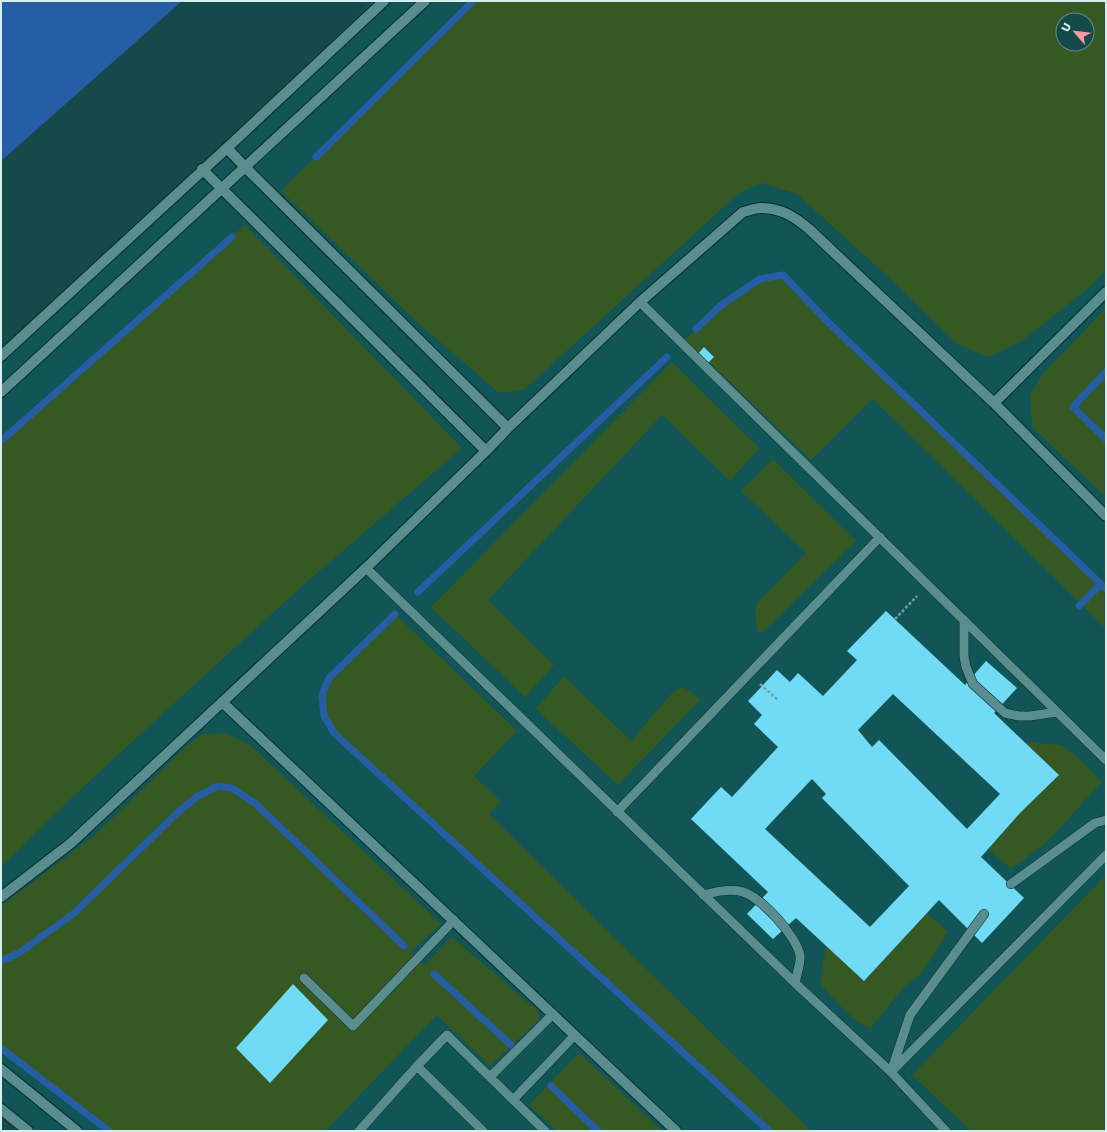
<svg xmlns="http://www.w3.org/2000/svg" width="1107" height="1132" viewBox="0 0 1107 1132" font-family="'Golos Text',sans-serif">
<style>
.built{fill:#115556;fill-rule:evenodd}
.green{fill:#365924;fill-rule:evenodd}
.water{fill:#265ea6}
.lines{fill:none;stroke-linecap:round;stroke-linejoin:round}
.stream{stroke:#265ea6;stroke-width:7}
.building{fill:#71dbf5;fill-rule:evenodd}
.lane-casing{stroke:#042d2e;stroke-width:10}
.street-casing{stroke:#042d2e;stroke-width:12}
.path{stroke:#789e9f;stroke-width:2.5;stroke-dasharray:3 2;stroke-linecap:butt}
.lane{stroke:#5a8d8d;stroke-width:9}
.street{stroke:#5a8d8d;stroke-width:10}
</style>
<rect width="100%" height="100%" fill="#15494a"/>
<path class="built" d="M372,1H1106V1131H28L1,1109V356L202,169ZM1063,20H1087V44H1063Z"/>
<path class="green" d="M473,1H1106V269L1090,287L1023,340L989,357L957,344L896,284L797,194L761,183L739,193L524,390L499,393L417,322L281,191ZM1063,20H1087V44H1063Z
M245,225L462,448L300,588L82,788L1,867V441Z
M783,275L827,321L1106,589V629L874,400L870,401L811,460L709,362L714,356L705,347L697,355L684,341L720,306L760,279Z
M1106,308V497L1032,427L1030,395L1043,374Z
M672,362L759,448L730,481L662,415L488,600L554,665L525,697L431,607Z
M773,459L856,541L762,633L757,631L755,614L757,603L806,553L741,491Z
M395,614L517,731L474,776L501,801L489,814L811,1131H769L334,733L324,716L322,695L329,678Z
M564,676L631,741L672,693L683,687L701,699L618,785L536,709Z
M225,733L249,744L441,924L411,951L425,965L452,937L539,1012V1020L490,1066L437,1015L325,1131H109L1,1048V906L94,836L187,746L202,734Z
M1025,742L1061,745L1077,757L1102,782L1045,844L1011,869L988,849L1020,813L1059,775Z
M1106,875V1131H971L912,1075Z
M927,913L948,932L922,973L905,986L870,1029C849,1018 836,1001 820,984L826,945L864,981Z
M579,1053L662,1131H557L529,1105Z"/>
<path class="water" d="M1,1H182L1,161Z"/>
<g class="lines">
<path class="stream" d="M316,157L473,1
M696,329L720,306L760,279L783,275L827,321L1106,589
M1106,372L1073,407L1106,439
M1,441L232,237
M418,592L667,357
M1079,606L1101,584
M395,614L329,678L322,695L324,716L334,733L769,1131
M1,961L19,953L73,914L175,815L196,797L218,786L232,788L256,804L404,946
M434,974L511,1045
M1,1048L109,1131
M551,1086L598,1131"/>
</g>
<path class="building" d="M704,347L714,357L706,365L697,355Z
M886,611L965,685L986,661L1017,688L994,713L1059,775L1020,813L981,857L1024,898L982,943L939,900L864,981L796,918L773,939L747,914L768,892L691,819L721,787L732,797L778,747L754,724L762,715L748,701L777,670L790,682L798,673L823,696L857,660L847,651ZM893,694L1000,794L967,829L879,740L872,747L858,730ZM812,779L826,794L822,798L909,886L870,927L765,829Z
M293,984L328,1020L270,1083L236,1048Z"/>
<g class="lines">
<defs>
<path id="lane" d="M640,302L1106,760
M366,568L795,983L891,1072L946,1131
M964,620V656L966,667L973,684L1005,713L1019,716H1030L1057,712
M617,812L880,537
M1011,884L1095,823L1106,820
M703,895C715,892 727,889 739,891C758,893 798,937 800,956C801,963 796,977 795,983
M304,978L353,1026L454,920
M892,1069L910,1015L984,914
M891,1072L1106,855
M490,1077L553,1014
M513,1100L575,1035
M359,1131L417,1066
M483,1131L417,1066L447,1035L545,1131"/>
<path id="street" d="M227,148L245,167L508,428
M202,169L486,451
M1,356L227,148L384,1
M1,392L425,1
M994,403L1106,292
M222,702L676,1131
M1,897L71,843L366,568L486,451L508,428L640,302L743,212C748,211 755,208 761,208C781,208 795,217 809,229L994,403L1106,516
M1,1069L77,1131
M1,1109L28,1131"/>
</defs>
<use href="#lane" class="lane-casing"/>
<use href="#street" class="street-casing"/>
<path class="path" d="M895,619L917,596
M760,684L778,700"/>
<use href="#lane" class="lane"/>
<use href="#street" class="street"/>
</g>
<rect width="1107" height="1132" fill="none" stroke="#d5efef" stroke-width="4"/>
<g transform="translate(1075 32) rotate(298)"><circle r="19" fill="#15494a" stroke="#628b8c"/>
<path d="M0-3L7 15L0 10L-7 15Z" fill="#f49b9f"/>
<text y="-6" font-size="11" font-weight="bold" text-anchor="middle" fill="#d5efef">U</text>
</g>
</svg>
